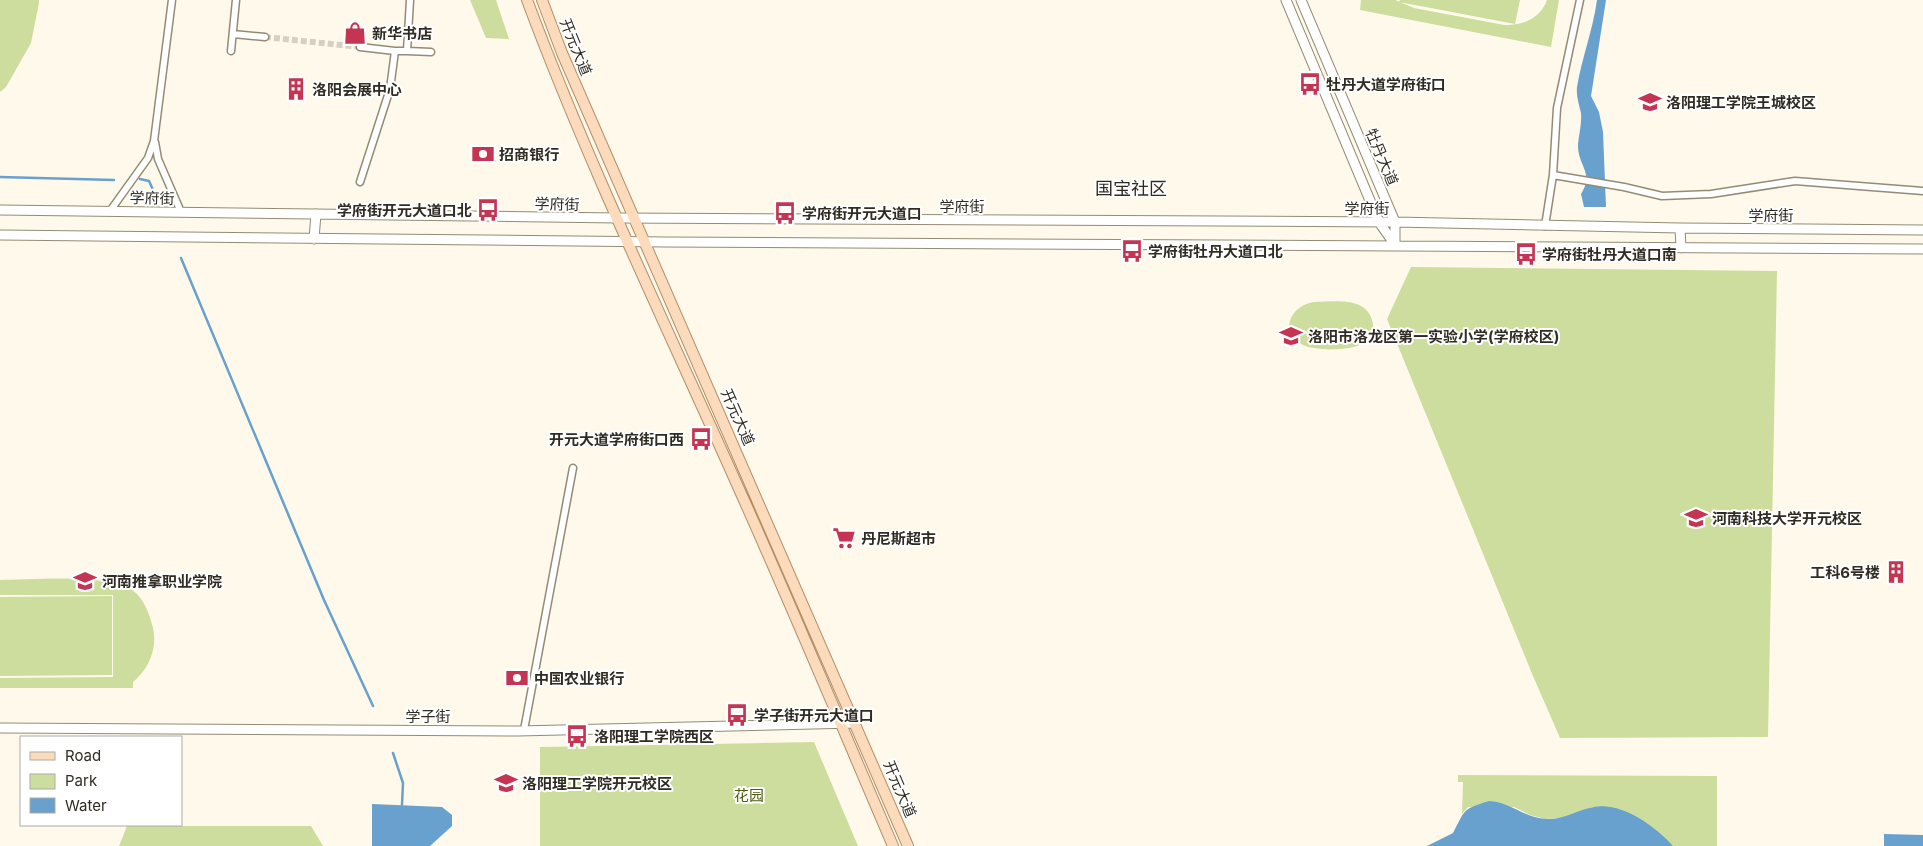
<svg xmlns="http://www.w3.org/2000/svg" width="1923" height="846" viewBox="0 0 1923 846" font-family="Inter,'Noto Sans SC',sans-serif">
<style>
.green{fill:#cddd9d}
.water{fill:#68a0ce}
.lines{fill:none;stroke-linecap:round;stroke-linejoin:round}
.stream{stroke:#68a0ce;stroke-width:2.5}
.street-tunnel{stroke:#d6d0c3;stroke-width:6;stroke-dasharray:6 3;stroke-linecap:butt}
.street-casing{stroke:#938b75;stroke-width:9}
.secondary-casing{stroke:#938b75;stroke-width:11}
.primary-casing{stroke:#b28e69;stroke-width:12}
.street{stroke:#fff;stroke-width:6}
.secondary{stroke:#fff;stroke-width:9}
.primary{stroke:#fbdbbb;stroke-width:10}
.labels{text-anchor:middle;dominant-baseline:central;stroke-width:4;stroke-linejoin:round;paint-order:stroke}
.poi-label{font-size:15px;font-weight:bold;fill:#302c23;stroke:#fff;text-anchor:start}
.street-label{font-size:15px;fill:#302c23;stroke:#fff}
.park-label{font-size:15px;fill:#4e5b11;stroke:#fff}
.quarter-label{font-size:18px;fill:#302c23;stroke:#fff}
</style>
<rect width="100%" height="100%" fill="#fff9eb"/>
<path class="green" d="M0,0H39V3L31,43L6,87L0,92Z
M470,0H496L509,39L486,38Z
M1361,0H1395L1414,8L1504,25C1523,25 1540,19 1547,0H1559L1551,47L1360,10Z
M1400,0H1520L1515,24L1399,2Z
M1411,267L1777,271L1768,737L1560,738L1533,676L1387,319Z
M1315,302C1333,302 1365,296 1372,320C1374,326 1373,332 1370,338C1361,352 1314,352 1301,344C1278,331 1292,304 1315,302Z
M0,580C31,580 117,572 137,594C146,604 150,616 153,628C158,649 148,670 133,682V688H0V678L113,677V595H0Z
M112,596V675L0,676V597Z
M814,742L858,846H540V747Z
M1458,775L1717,776V846H1673L1639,819L1592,807L1563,818L1545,819L1530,815L1514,807H1468L1462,814L1463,782H1458Z
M127,826H311L323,846H119Z"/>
<path class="water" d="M1597,0H1606L1591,96L1599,112L1603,132L1606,207H1584L1581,194C1595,172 1577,166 1578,144C1579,134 1582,123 1581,113C1579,104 1576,96 1577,87C1582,57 1593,30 1597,0Z
M1489,801C1510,802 1525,818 1546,819C1564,820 1577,810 1594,807C1622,802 1655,826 1673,846H1427L1453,833C1466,809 1461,810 1489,801Z
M372,804L442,807L452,815V826L430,846H372Z
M1884,834L1923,835V846H1884Z"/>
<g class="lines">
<path class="stream" d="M0,177L114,180
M140,179L149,181L154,192
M181,258L324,600L373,706
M393,753L403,783L402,805"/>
<path class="street-tunnel" d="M265,37L360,47"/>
<defs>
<path id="street" d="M233,34L265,37
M360,47L395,51
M231,51L236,0
M407,51L431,52
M155,142L158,159L181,212
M1553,175L1624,187L1662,196L1711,194L1795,181L1923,191
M360,182L390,89L395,51H407L410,0
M110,211L148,158L154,141L172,0
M1545,226L1553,175L1557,108L1580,0
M524,730L573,468"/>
<path id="secondary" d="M1286,0L1379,222L1395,245
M1301,0L1395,222V245
M0,210L618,218L1395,222L1680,228L1923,230
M1680,228L1681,248
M0,235L666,242L1923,249
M314,239L316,214
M0,728L518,731L855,723"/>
<path id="primary" d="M527,0C589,166 667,327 739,489C792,607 842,727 893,846
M542,0L562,53L908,846"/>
</defs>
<use href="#street" class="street-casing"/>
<use href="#secondary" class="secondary-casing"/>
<use href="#primary" class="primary-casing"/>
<use href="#street" class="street"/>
<use href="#secondary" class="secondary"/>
<use href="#primary" class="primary"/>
</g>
<defs>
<symbol id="shop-bare" viewBox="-9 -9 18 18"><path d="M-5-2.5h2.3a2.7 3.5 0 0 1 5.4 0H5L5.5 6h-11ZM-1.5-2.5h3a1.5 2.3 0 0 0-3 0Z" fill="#c53452" stroke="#fff" stroke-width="2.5" paint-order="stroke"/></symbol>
<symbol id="bus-bare" viewBox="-9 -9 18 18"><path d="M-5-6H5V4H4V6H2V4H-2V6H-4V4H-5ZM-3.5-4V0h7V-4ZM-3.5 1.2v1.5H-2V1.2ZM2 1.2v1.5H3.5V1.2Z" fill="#c53452" stroke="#fff" stroke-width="2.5" paint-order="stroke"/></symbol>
<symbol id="building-bare" viewBox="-9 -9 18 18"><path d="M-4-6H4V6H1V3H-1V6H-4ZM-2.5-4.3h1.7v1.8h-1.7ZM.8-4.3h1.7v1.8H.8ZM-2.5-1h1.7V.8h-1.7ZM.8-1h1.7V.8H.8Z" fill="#c53452" stroke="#fff" stroke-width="2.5" paint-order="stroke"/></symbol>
<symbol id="university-bare" viewBox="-9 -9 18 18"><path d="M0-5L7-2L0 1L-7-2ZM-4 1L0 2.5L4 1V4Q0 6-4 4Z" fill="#c53452" stroke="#fff" stroke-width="2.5" paint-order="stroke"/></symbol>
<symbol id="bank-bare" viewBox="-9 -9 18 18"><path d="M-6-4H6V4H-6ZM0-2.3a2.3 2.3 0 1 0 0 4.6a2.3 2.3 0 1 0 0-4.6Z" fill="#c53452" stroke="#fff" stroke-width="2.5" paint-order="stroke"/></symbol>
<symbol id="school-bare" viewBox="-9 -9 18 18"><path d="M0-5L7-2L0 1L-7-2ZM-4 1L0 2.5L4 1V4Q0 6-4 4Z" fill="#c53452" stroke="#fff" stroke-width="2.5" paint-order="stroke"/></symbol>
<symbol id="supermarket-bare" viewBox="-9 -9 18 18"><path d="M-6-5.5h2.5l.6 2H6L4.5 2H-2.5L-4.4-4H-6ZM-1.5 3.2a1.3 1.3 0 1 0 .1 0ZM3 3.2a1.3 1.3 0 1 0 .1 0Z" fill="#c53452" stroke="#fff" stroke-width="2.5" paint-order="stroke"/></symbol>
</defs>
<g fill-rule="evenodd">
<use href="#shop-bare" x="339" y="17" width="32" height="32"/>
<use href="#bus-bare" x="1294" y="68" width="32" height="32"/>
<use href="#building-bare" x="280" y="73" width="32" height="32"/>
<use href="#university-bare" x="1634" y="86" width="32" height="32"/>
<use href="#bank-bare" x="467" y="138" width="32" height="32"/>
<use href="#bus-bare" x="472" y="194" width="32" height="32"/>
<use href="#bus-bare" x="769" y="197" width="32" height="32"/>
<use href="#bus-bare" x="1116" y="235" width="32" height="32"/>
<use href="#bus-bare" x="1510" y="238" width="32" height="32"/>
<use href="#school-bare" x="1275" y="320" width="32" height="32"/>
<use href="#bus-bare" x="685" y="423" width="32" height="32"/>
<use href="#university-bare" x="1680" y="502" width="32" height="32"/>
<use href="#supermarket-bare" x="828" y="522" width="32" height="32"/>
<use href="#building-bare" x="1880" y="556" width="32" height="32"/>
<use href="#university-bare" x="69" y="565" width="32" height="32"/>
<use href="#bank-bare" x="501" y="662" width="32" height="32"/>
<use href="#bus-bare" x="721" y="699" width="32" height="32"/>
<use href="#bus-bare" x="561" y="720" width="32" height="32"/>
<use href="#university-bare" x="490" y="767" width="32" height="32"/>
</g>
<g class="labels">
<g class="poi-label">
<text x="372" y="33">新华书店</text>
<text x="1326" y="84">牡丹大道学府街口</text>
<text x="312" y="89">洛阳会展中心</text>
<text x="1666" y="102">洛阳理工学院王城校区</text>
<text x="499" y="154">招商银行</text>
<text x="472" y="210" text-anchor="end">学府街开元大道口北</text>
<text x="802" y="213">学府街开元大道口</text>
<text x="1148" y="251">学府街牡丹大道口北</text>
<text x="1542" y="254">学府街牡丹大道口南</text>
<text x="1308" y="336">洛阳市洛龙区第一实验小学(学府校区)</text>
<text x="684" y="439" text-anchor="end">开元大道学府街口西</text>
<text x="1712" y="518">河南科技大学开元校区</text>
<text x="861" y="538">丹尼斯超市</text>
<text x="1880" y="572" text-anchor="end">工科6号楼</text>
<text x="102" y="581">河南推拿职业学院</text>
<text x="534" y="678">中国农业银行</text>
<text x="754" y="715">学子街开元大道口</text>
<text x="594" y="736">洛阳理工学院西区</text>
<text x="522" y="783">洛阳理工学院开元校区</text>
</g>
<g class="street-label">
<text transform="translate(576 47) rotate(68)">开元大道</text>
<text transform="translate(1382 157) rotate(67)">牡丹大道</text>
<text transform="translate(152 198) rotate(1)">学府街</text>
<text transform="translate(557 204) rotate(1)">学府街</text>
<text x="962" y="206">学府街</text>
<text x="1367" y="208">学府街</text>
<text x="1771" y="215">学府街</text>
<text transform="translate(738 417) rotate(66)">开元大道</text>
<text x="428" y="716">学子街</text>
<text transform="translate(900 789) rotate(67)">开元大道</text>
</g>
<g class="park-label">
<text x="749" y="795">花园</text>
</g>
<g class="quarter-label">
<text x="1131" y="188">国宝社区</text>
</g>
</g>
<rect x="20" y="736" width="162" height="90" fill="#ffffff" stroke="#acaba7"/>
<rect x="30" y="752" width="25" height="8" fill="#fbdbbb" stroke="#acaba7"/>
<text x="65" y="761" font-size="15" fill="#302c23">Road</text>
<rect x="30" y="774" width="25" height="15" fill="#cddd9d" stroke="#acaba7"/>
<text x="65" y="786" font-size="15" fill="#302c23">Park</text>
<rect x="30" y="798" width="25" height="15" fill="#68a0ce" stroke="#acaba7"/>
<text x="65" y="811" font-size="15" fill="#302c23">Water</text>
</svg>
